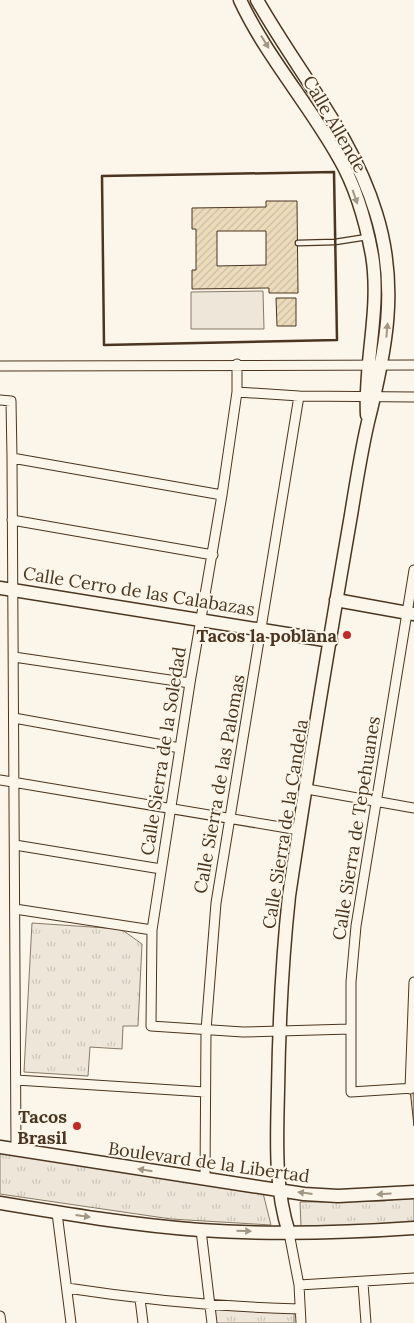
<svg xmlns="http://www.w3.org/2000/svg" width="414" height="1323" viewBox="0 0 414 1323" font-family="Lora,serif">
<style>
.grass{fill:#ede6d9;stroke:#887966}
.park{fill:url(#park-tufts);stroke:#887966}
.building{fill:url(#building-hatch);stroke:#4a3520;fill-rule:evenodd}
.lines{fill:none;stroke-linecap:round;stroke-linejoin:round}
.lane-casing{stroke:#4a3520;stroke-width:7}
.street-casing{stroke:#4a3520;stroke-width:11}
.secondary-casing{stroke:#4a3520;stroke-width:15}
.lane{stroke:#fbf6e9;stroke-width:4.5}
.street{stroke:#fbf6e9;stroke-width:9}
.secondary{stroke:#fbf6e9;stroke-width:12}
.wall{stroke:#4a3520;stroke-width:2.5}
.oneway{fill:#a29684}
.poi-dot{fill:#c62828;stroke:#fbf6e9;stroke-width:2}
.labels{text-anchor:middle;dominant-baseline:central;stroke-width:4;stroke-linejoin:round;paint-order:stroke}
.street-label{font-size:18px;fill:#4a3520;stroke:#fbf6e9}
.poi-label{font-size:18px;font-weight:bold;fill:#4a3520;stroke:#fbf6e9;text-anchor:end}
</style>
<defs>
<pattern id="park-tufts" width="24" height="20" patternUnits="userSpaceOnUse" patternTransform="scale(1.25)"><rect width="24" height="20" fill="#ede6d9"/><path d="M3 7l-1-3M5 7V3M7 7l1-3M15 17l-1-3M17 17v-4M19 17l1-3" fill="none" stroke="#cdc6ba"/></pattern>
<pattern id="building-hatch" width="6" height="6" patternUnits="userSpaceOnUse" patternTransform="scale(1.25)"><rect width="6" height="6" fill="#ecdcbc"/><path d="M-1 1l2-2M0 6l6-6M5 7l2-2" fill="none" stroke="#ccbda1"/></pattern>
</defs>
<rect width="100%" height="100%" fill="#fbf6e9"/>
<path class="grass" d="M263,291L264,329H191V292Z"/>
<path class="park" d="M32,923L121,929L142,944L138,1026H123L122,1049L90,1047L88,1076L24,1072Z
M0,1152L263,1193L271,1225L171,1219L0,1194Z
M414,1197V1223L385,1226L301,1227L300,1202L384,1201Z
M214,1309L294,1313V1323H215Z"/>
<path class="building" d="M266,201H297L298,293H269V288L192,289V270H196V229H192V208L266,207ZM217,231H266V265L217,266Z
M276,298H296V326H277Z
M414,1088V1126L410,1089Z"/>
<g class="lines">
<defs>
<path id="lane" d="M298,243L335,242L367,237"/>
<path id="street" d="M237,364V392L222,495L190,683L152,930L151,1026L243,1032L350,1029
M0,366L414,365
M237,392L299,396L414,397
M0,400L11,401L12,458L16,1149
M12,458L222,495
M12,520L213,555
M414,570L356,926L351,982V1092L414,1088
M14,657L190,683
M14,718L180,748
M0,780L299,830
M307,789L414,808
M15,845L161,869
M15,909L152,930
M16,1080L205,1092
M410,1089L414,982
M205,1179L206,1030L216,903L299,396
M57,1213L71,1323
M201,1230L212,1323
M289,1233L299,1285L301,1323
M363,1283L366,1323
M299,1285L414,1278
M67,1288C145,1300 222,1307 300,1309
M140,1299L143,1323
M0,1316L1,1323"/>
<path id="secondary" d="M240,0C266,56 309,104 339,158C356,187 366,223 372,255C381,309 364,362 367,415
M257,0C297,71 352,134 376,213C399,286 386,350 368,422C361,452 356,484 351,515C329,642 308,769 289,896C282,961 279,1025 278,1090C277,1137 274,1187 289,1233
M0,588L331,641
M336,600L414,614
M0,1147L304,1194L338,1196L414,1192
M0,1203C66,1214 133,1225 200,1230C271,1235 343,1233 414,1228"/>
</defs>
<use href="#lane" class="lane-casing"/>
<use href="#street" class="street-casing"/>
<use href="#secondary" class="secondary-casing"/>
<use href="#lane" class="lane"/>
<use href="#street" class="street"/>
<use href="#secondary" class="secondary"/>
<path class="wall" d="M334,172L337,340L104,345L102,176Z"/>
</g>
<defs><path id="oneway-solid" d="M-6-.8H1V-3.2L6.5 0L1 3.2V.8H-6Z" transform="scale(1.25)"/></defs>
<g class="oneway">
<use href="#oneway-solid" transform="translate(265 42) rotate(58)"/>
<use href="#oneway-solid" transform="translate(355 197) rotate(71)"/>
<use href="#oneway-solid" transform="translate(387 330) rotate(-85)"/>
<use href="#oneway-solid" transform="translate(145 1170) rotate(-171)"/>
<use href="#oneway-solid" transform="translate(305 1193) rotate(-173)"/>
<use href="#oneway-solid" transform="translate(384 1194) rotate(177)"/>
<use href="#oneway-solid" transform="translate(83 1216) rotate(8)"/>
<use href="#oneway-solid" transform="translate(244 1231) rotate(2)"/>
</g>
<g class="poi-dot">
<circle cx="347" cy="635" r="5"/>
<circle cx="77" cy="1126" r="5"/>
</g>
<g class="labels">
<g class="street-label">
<text transform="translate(335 124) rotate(60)">Calle Allende</text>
<text transform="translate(139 591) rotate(9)">Calle Cerro de las Calabazas</text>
<text transform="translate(163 751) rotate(-81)">Calle Sierra de la Soledad</text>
<text transform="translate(219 784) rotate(-80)">Calle Sierra de las Palomas</text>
<text transform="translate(285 824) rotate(-81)">Calle Sierra de la Candela</text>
<text transform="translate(356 828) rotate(-81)">Calle Sierra de Tepehuanes</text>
<text transform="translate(209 1162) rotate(8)">Boulevard de la Libertad</text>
</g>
<g class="poi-label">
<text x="337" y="635">Tacos la poblana</text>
<text x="67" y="1116">Tacos<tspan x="67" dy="21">Brasil</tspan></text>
</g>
</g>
</svg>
